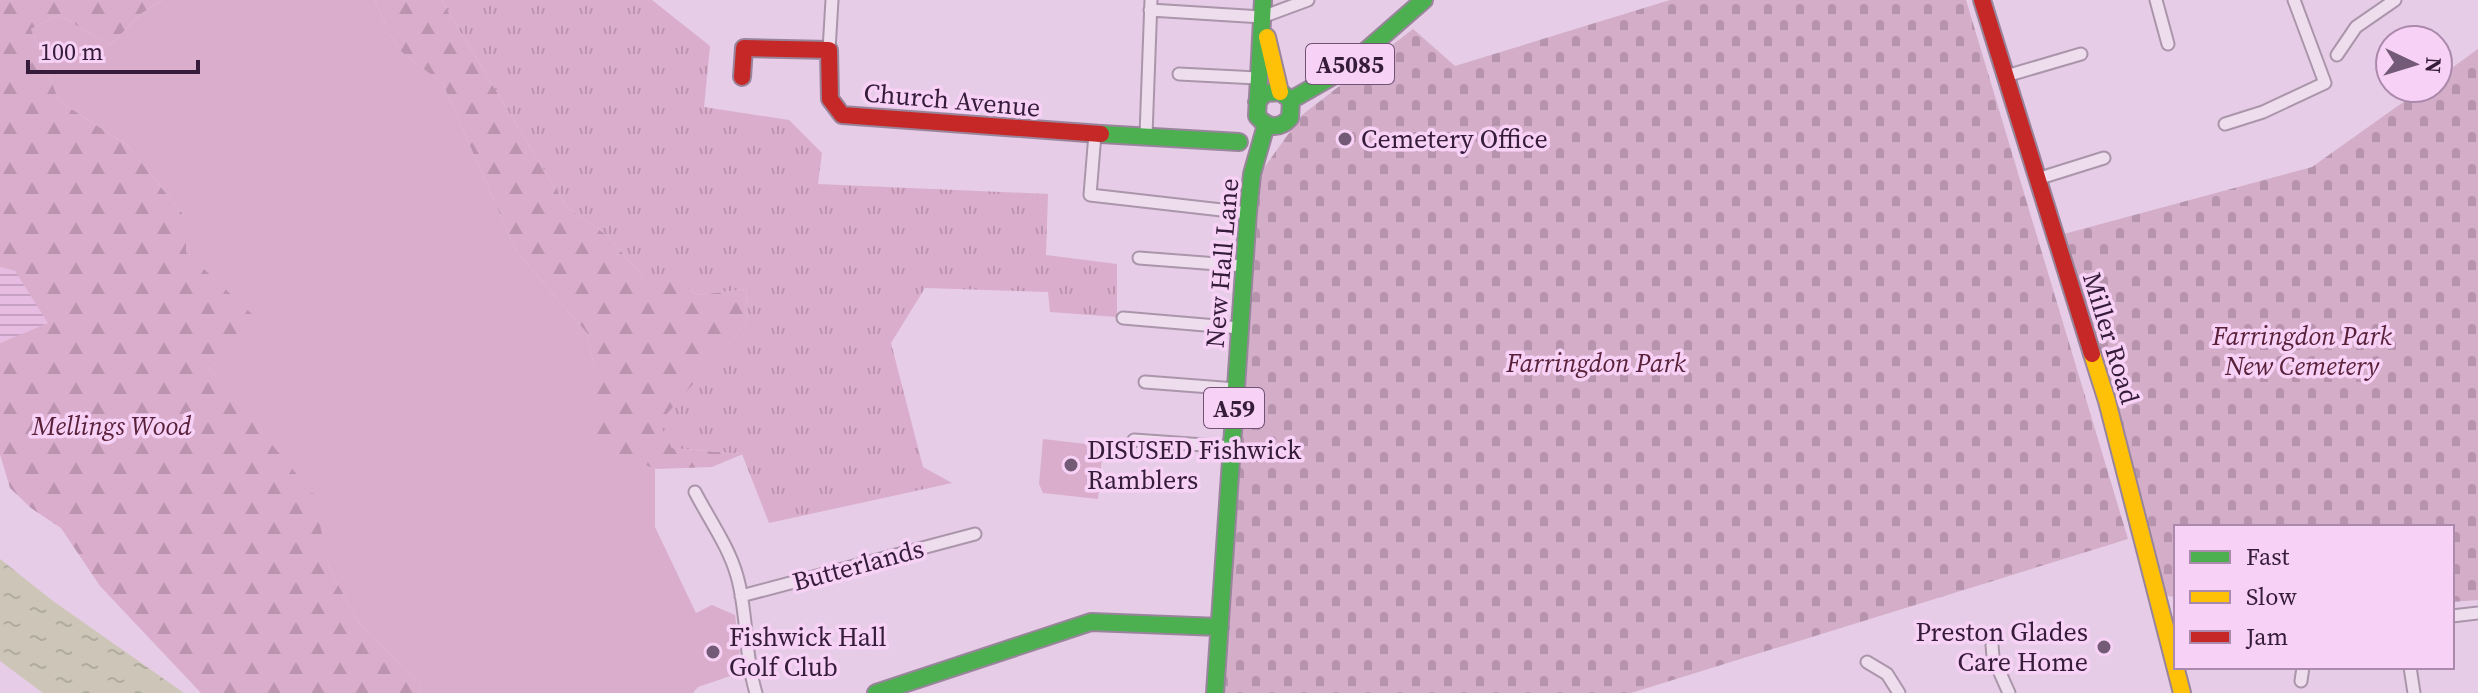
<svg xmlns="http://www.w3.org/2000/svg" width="2478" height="693" viewBox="0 0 2478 693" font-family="'Source Serif 4',serif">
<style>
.farmland{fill:url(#farmland-rules)}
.grass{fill:#daadcc}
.forest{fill:url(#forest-firs)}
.cemetery{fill:url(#cemetery-stones)}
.park{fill:url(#park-tufts)}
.water{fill:url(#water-ripples)}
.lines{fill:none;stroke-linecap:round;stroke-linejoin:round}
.street-casing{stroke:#aa95ab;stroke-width:15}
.fast-casing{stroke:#99859b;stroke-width:20}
.slow-casing{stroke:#99859b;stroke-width:20}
.jam-casing{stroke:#99859b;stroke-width:20}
.street{stroke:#eedeed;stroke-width:11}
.fast{stroke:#4caf50;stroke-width:16}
.slow{stroke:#ffc107;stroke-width:16}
.jam{stroke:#c62828;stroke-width:16}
.poi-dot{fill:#735a77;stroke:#f8d1f7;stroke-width:3}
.labels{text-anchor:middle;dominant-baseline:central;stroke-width:7;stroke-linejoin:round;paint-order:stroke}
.shield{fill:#f8d1f7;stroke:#705273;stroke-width:2}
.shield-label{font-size:24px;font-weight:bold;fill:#351c3b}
.street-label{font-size:26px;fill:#351c3b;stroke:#f8d1f7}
.poi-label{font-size:26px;fill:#351c3b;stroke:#f8d1f7;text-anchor:start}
.park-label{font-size:26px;font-style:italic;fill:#592139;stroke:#f8d1f7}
</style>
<defs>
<pattern id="farmland-rules" width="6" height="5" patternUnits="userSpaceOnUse" patternTransform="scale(2)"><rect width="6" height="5" fill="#e7bce2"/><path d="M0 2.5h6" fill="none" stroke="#c7a1c3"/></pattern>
<pattern id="forest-firs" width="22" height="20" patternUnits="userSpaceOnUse" patternTransform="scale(2)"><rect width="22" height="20" fill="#daadcc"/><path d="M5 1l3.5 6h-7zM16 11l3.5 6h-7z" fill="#bc94b0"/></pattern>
<pattern id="cemetery-stones" width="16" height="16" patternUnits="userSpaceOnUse" patternTransform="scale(2)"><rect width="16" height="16" fill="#d4adc8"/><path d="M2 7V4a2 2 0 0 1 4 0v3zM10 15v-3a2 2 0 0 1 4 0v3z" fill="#b794ad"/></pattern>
<pattern id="park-tufts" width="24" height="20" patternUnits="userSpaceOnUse" patternTransform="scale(2)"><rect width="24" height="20" fill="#daadcc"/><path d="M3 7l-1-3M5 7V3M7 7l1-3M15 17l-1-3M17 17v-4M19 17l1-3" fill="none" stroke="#bc94b0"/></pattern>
<pattern id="water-ripples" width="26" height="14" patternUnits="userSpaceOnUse" patternTransform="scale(2)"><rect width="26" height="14" fill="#cdc6b8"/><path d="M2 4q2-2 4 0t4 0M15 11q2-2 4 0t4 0" fill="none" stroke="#b1aa9f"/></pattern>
</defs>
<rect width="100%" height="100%" fill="#e6cce6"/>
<path class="farmland" d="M0,267L15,271L49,323L0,343Z"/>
<path class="grass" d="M163,0H374L398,49L443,84L516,251L587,333L595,371V443L655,469V527L696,613L712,605L735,615L742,672L698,687L693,693H422L418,681L361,626L329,568L313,495L209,369L257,320L186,252V218L127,145L59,101L31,29L59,15L110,45L142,13Z
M1043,439L1103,446L1098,499L1043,493L1039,484Z"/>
<path class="forest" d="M0,0H163L142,13L110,45L59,15L31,29L59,101L127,145L186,218V252L258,320L209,369L314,495L329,568L361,626L418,681L422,693H201L100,586L61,528L31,508L10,488L0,454V343L48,323L15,271L0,267Z
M374,0H441L566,206L608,236L643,277L672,276L697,295L746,289L748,321L660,423L672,448L743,454L712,467L655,469L595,444V371L587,333L516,251L443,84L398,49Z"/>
<path class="cemetery" d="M1670,0H1966L2128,539L1631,693H1224L1261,172L1302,115L1413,29L1455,66Z
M2478,49V600L2452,602V527H2176V597L2161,595L2064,234L2312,167L2423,88H2438V78Z"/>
<path class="park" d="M441,0H652L710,46L704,107L789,120L822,153L818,184L1048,194L1046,255L1117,264V317L1050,312L1048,292L925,288L891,343L923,467L952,483L769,523L742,454L672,448L659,423L748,321L746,289L697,295L672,277H643L608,236L566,206Z"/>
<path class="water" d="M0,559L53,601L184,693H43L0,661Z"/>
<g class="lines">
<defs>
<path id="street" d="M2156,0L2168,44
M1150,10L1262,17L1308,0
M829,50L832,0
M2337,55L2356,27L2395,0
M1179,74L1257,78
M2006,76L2081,54
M2225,124L2263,112L2325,83L2294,0
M1095,134L1090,195L1248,213
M1146,135L1151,0
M2037,179L2104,158
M1139,258L1244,266
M1123,318L1240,328
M1145,382L1236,389
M1134,440L1232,447
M695,492C709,519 729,547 737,576C748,614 744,654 756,693
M741,596L975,534
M2452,616L2478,613
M1992,645L1993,657L2009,693
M1867,662L1887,674L1899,693
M2410,667L2414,693
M2301,681L2303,667"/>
<path id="fast" d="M1291,100L1345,69L1424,0
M1257,102L1265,93L1280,92L1291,100L1290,118C1279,130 1267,128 1257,116L1263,0
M1101,134L1239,142
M876,693L1091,622L1220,627
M1215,693L1248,213L1252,174L1266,125"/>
<path id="slow" d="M1267,37L1280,92
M2092,354L2107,401L2182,693"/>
<path id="jam" d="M1982,0L2092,354
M742,77L744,48L829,50L830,99L842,115L1101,134"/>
</defs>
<use href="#street" class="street-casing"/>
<use href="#fast" class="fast-casing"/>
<use href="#slow" class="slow-casing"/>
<use href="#jam" class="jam-casing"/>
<use href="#street" class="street"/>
<use href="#fast" class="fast"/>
<use href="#slow" class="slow"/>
<use href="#jam" class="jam"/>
</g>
<g class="poi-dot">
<circle cx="1345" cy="139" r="8"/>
<circle cx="1071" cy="465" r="8"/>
<circle cx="2104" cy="647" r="8"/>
<circle cx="713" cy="652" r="8"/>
</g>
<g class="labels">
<g class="shield">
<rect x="1306" y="44" width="88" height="40" rx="6"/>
<rect x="1204" y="388" width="60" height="40" rx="6"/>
</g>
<g class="shield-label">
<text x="1350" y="64">A5085</text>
<text x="1234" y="408">A59</text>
</g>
<g class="street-label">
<text transform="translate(952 100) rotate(5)">Church Avenue</text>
<text transform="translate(1222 263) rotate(-85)">New Hall Lane</text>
<text transform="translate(2111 338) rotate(73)">Miller Road</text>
<text transform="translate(858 565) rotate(-15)">Butterlands</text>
</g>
<g class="poi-label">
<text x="1361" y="139">Cemetery Office</text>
<text x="1087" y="450">DISUSED Fishwick<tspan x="1087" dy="30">Ramblers</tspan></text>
<text x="2088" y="632" text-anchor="end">Preston Glades<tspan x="2088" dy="30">Care Home</tspan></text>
<text x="729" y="637">Fishwick Hall<tspan x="729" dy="30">Golf Club</tspan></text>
</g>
<g class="park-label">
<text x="2302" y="336">Farringdon Park<tspan x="2302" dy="30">New Cemetery</tspan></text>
<text x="1596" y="363">Farringdon Park</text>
<text x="112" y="426">Mellings Wood</text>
</g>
</g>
<rect x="2174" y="525" width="280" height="144" fill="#f8d1f7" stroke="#aa89ac" stroke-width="2"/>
<rect x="2190" y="551" width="40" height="12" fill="#4caf50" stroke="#aa89ac" stroke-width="2"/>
<text x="2246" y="565" font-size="24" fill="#351c3b">Fast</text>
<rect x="2190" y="591" width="40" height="12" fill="#ffc107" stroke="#aa89ac" stroke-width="2"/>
<text x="2246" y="605" font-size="24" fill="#351c3b">Slow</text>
<rect x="2190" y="631" width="40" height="12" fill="#c62828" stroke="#aa89ac" stroke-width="2"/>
<text x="2246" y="645" font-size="24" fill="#351c3b">Jam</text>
<g transform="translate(2414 64) rotate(94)"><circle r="38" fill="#f8d1f7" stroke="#aa89ac" stroke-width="2"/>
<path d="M0-6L14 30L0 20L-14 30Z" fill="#735a77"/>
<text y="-12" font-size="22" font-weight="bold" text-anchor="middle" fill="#351c3b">N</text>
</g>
<path d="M28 60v12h170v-12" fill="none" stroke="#351c3b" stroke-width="4"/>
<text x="40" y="60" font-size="24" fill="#351c3b" stroke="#f8d1f7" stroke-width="6" paint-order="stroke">100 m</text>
</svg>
